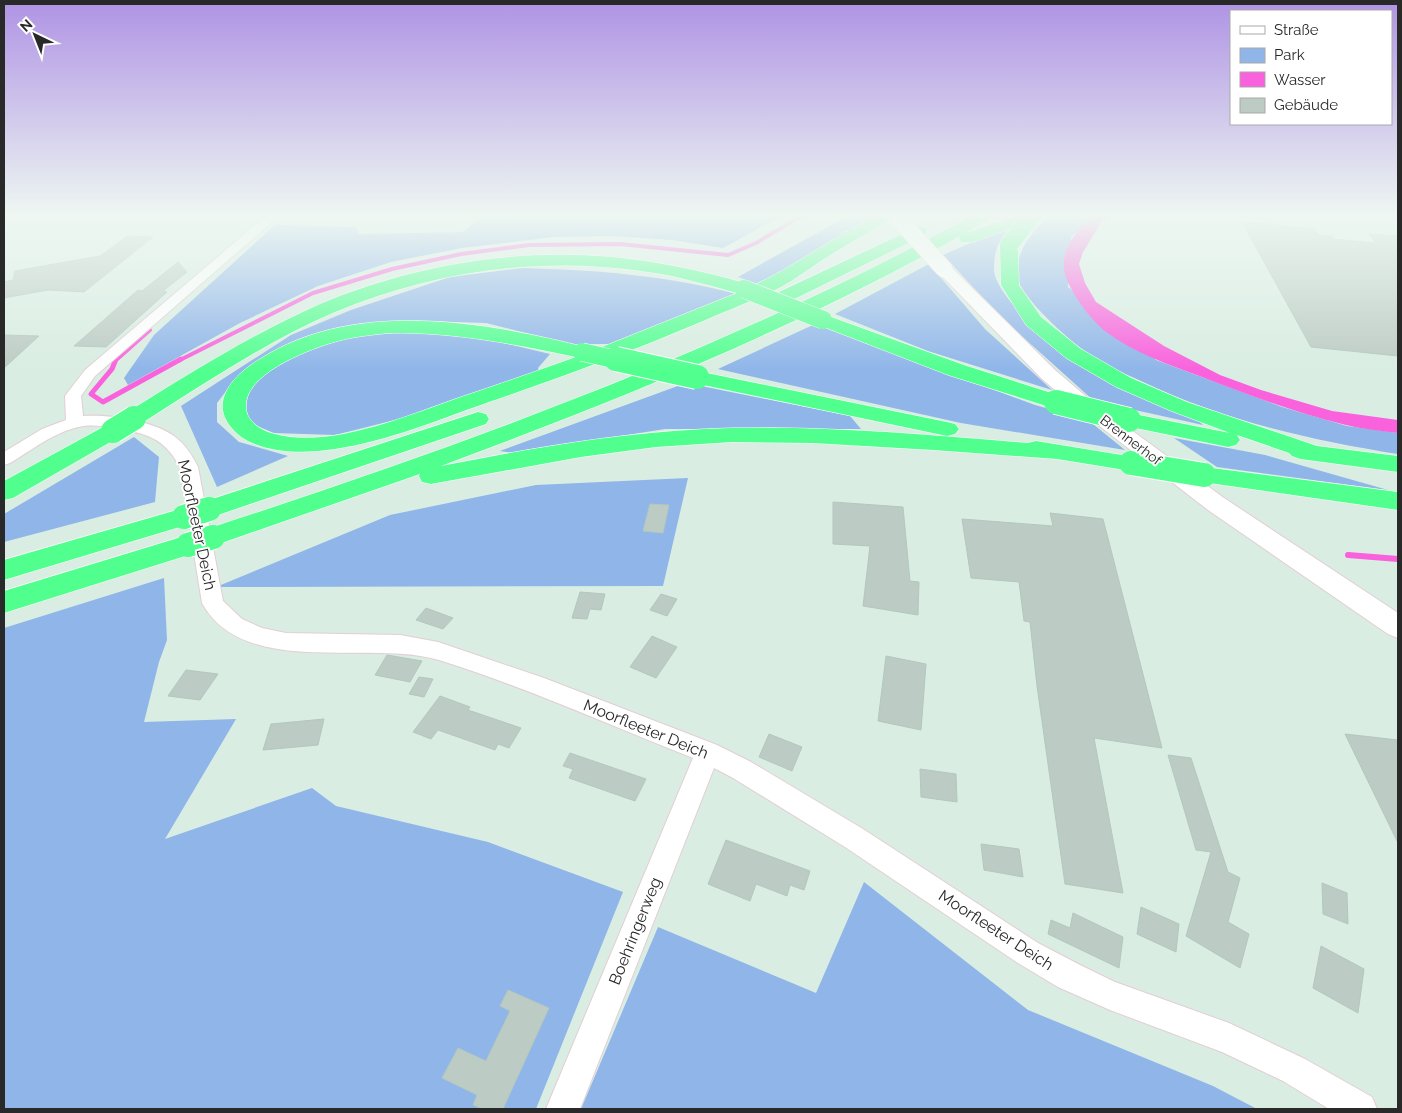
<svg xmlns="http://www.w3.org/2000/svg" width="1402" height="1113" viewBox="0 0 1402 1113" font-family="Raleway,sans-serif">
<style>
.green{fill:#8fb5e9}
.water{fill:#f961dd}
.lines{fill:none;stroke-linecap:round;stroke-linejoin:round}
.stream-far2{stroke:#f961dd;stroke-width:4}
.stream-far1{stroke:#f961dd;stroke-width:5}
.stream{stroke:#f961dd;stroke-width:6}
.building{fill:#bccbc4;stroke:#b2c8be}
.minor-casing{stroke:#e3ced4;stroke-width:2}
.tertiary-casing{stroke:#e3ced4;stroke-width:2}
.motorway-casing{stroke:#fff;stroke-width:1}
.minor{fill:#fff;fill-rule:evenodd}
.tertiary{fill:#fff;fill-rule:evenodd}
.motorway{fill:#51ff8f;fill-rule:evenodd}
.tertiary-bridge-casing{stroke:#e3ced4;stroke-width:18;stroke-linecap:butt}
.motorway-bridge-far1-casing{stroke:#fff;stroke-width:19;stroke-linecap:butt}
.motorway-bridge-casing{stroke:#fff;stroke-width:26;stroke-linecap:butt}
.tertiary-bridge{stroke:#fff;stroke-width:17}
.motorway-bridge-far1{stroke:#51ff8f;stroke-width:18}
.motorway-bridge{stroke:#51ff8f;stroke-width:24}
.labels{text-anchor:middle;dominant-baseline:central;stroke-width:4;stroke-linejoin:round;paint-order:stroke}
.street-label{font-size:14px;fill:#292929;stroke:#fff}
.near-street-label{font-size:16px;fill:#292929;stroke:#fff}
</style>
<rect width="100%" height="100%" fill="#d9ede2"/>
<path class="green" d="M484,215H784L723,248L672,240L613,236L553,237L462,248L391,262L318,286L240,323L128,385L124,378L154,335L275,225L356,227L359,234L463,232Z
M849,215H880L860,224L761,285L738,277Z
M1049,215L1093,217L1071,237L1068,287L1156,360L1282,407L1347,426L1398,433V454C1310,440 1222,420 1141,381C1129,375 1115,370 1103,363C1082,350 1062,334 1045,316C1037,308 1018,287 1017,276C1016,249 1032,233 1049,215Z
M1009,228C998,242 994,251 994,270C995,298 1068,360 1092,373C1127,392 1164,407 1200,422L1203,425L1094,401L1004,320L943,255L1002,229Z
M929,264L985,329L1052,390L928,351L835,314Z
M523,268C594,270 666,275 736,294L614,344H571L486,323L425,321L359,326L236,378L217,403V422L239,442L288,456L217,487L181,406L291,335L351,310L450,277Z
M815,324L1035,405L1088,420L1125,450L961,423L718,369Z
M415,330L479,337L550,354L538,368L539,372L419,414L335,435L274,433L250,423L243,397C251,388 260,376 270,368C308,340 368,334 415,330Z
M686,383L850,416L861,429H665L513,453L500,451Z
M134,437L159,457L155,502L4,542V514Z
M1174,438L1265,455L1388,490L1217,467Z
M688,478L663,586L216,587L390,515L536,485Z
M164,578L167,640L159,662L144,722L236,719L165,839L312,788L336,806L488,842L623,892L536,1109H4V628Z
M864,882L1028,1010L1213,1086L1257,1109H581L658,927L816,993Z"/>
<path class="water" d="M1096,215H1113L1102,221L1083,252L1079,264L1085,283L1096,302L1164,346L1220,375L1261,390L1332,411L1398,420V433C1381,431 1363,429 1346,425C1296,413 1249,395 1202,377C1170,365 1137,354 1109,334C1093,323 1070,293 1065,274C1059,251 1077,227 1096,215Z"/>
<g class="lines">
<path class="stream-far2" d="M115,361L150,330
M178,361L313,293L392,269L461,254L529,245L620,244L728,255L756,243L803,215"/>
<path class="stream-far1" d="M116,359L112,369L91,394L103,402L181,359"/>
<path class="stream" d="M1348,555L1398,559"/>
</g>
<path class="building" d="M1242,222L1315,229L1318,235L1332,236L1334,239L1376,243L1369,234L1398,236V356L1311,347Z
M127,236L153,237L84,292L48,290L4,298V282L13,280L15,271L100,256Z
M178,262L187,272L163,291L167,292L106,347L74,346L138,290L142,291Z
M4,335L39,336L4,368Z
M833,502L903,507L910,581L919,582L918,615L863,606L870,546L833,544Z
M650,504L669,505L663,533L643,531Z
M1050,513L1103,519L1162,748L1094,738L1123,893L1065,884L1037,686L1030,622L1024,621L1019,582L971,578L962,519L1053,526Z
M580,592L605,594L601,610L590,609L587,619L572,618Z
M661,594L677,599L667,616L650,610Z
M426,608L453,618L443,629L416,620Z
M652,636L677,647L656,678L630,667Z
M387,655L393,656L422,661L410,682L375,675Z
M886,656L926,664L921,730L878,721Z
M186,670L218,674L200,700L168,696Z
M419,677L433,679L424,697L409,694Z
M440,696L470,707L468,710L521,728L509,748L498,744L495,750L438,730L431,739L413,732Z
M324,719L318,745L263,750L271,724Z
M769,734L802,747L792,771L759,757Z
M1345,734L1398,740V843Z
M570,753L646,779L635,801L569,778L573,769L563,766Z
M1168,755L1191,758L1228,872L1240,878L1228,922L1249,934L1240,968L1186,936L1211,852L1196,850Z
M920,769L956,774L957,802L921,797Z
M726,840L810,871L804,890L790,885L787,896L756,884L750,901L708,884Z
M981,844L1019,849L1023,877L984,870Z
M1322,883L1347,893L1348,924L1323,914Z
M1141,907L1179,924L1176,952L1137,934Z
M1073,913L1123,937L1119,968L1048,934L1051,920L1070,928Z
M1321,946L1364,969L1358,1013L1313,988Z
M508,990L549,1008L503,1109H482L473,1105L477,1095L442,1078L458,1048L486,1061L510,1011L500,1006Z"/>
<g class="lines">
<defs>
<path id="minor" d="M267,215H280L95,376L81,396L83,416C108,414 154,421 174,436C185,444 192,455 198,467L223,601L242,619L262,628L286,633L400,635L438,642L544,678L717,745L751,762L863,829L1038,943L1080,965L1115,982L1229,1023L1305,1059L1372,1097L1377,1109H1329L1283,1081L1222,1052L1110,1010L1058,987L1018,963L845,847L733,778L714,768L580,1109H546L693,758C609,725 525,687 439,660C369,639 244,679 202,603L180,467C164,437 145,433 114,428C102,426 90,424 79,427C54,432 32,450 10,463L4,465V452L42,429L66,420L65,396L85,370Z"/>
<path id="tertiary" d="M944,264L950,266L1055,370L1089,399L1224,498L1398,613V638L1388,634L1208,510L1075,407L1041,378L938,272L936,269L938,266Z"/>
<path id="motorway" d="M877,215H897L895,218C874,229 854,240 835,252C815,264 797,279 777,289C753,301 727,310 703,321C633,351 561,377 489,402C438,420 388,441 335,449C308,453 276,454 250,442C236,435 220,419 223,402C226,383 245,368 260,359C355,298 486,322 589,348L592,351L737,293C705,284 674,275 641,271C538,256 430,272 335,312C267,341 204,384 142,423L134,425L126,423L123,418L126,413C189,374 252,334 320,304C424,260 545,243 657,263C681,267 704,272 727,278C735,281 745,282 752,286C795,267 834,236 877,215ZM390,333C454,332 514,344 576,357C537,371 497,385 458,398C407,416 329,449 275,434C262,431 247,422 246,408C243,375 305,351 331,343C350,337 370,335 390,333Z
M973,215H993L991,218L965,233L1019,215H1042L1040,218L973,242H961L959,238L960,236C795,329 618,400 441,466C537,447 635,430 733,428C832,426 930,435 1028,443L1036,441L1140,458L1143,463L1140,468L1131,471L1057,459L933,450L812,443L732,442L656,447L581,457L431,484L422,482L419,476L420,474L213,546L204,544L200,537L204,530C467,444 730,349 973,215Z
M919,226L925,227L927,231L925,235L778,307L771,309L764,307L761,303L764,299Z
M1009,240L1015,241L1018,245L1019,285L1041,317L1081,349L1131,378L1187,402L1317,446L1398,456V472L1300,459L1292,456L1289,453L1237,435L1240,440L1236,445L1228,447L1121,425L1118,420L1121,415L1129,413L1230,433L1171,411L1116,387L1066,358L1026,325L1001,285L1000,245L1003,241Z
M823,314L964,365L1064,397L1067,402L1064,407L1056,409L948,375L816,324L813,320L816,316Z
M697,371L947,422L955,424L959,429L955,434L947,436L689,382L686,377L689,372Z
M478,412L486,414L489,419L486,424L218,515L209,518L200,515L196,509L200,503Z
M113,424L121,426L125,431L121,436L13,498L4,500V481L105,426Z
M1204,467L1398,492V510L1195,481L1192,475L1195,469Z
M184,508L193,511L197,517L193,523L4,580V560Z
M188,535L198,538L202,545L198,552L4,613V591Z"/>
</defs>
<use href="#minor" class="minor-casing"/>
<use href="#tertiary" class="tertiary-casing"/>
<use href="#motorway" class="motorway-casing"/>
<use href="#minor" class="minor"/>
<use href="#tertiary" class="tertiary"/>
<use href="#motorway" class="motorway"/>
<defs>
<path id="tertiary-bridge" d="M895,215L944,269"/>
<path id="motorway-bridge-far1" d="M1009,245L1032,215
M744,289L823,320
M582,352L622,361"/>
<path id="motorway-bridge" d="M616,359L697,377
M1056,402L1129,420
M113,431L134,418
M1131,463L1204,475
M184,517L209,509
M188,545L213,537"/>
</defs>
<use href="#tertiary-bridge" class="tertiary-bridge-casing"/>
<use href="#motorway-bridge-far1" class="motorway-bridge-far1-casing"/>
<use href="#motorway-bridge" class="motorway-bridge-casing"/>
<use href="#tertiary-bridge" class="tertiary-bridge"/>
<use href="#motorway-bridge-far1" class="motorway-bridge-far1"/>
<use href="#motorway-bridge" class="motorway-bridge"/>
</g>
<linearGradient id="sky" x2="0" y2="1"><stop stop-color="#af93e4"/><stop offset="0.58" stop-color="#eef7f2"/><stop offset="1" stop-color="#eef7f2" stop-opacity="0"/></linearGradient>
<rect width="1402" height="371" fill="url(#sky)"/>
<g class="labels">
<g class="street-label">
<text transform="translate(1131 440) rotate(37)">Brennerhof</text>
</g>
<g class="near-street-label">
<text transform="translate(197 525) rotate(78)">Moorfleeter Deich</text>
<text transform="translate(646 729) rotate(22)">Moorfleeter Deich</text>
<text transform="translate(996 930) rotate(33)">Moorfleeter Deich</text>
<text transform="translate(635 931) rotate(-68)">Boehringerweg</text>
</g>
</g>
<rect width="1402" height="1113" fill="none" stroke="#292929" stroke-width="10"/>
<rect x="1230" y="10" width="162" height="115" fill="#ffffff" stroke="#a9a9a9"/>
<rect x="1240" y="26" width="25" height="8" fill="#ffffff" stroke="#a9a9a9"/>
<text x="1274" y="35" font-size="15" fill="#292929">Straße</text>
<rect x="1240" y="48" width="25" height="15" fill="#8fb5e9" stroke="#a9a9a9"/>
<text x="1274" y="60" font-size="15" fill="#292929">Park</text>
<rect x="1240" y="72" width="25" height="15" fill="#f961dd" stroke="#a9a9a9"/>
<text x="1274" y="85" font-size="15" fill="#292929">Wasser</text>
<rect x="1240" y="98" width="25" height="15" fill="#bccbc4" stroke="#a9a9a9"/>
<text x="1274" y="110" font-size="15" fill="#292929">Gebäude</text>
<g transform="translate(35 35) rotate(317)" stroke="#ffffff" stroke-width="4" paint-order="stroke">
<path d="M0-4L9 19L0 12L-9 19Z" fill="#292929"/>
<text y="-8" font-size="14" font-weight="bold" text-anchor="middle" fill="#292929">N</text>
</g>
</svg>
